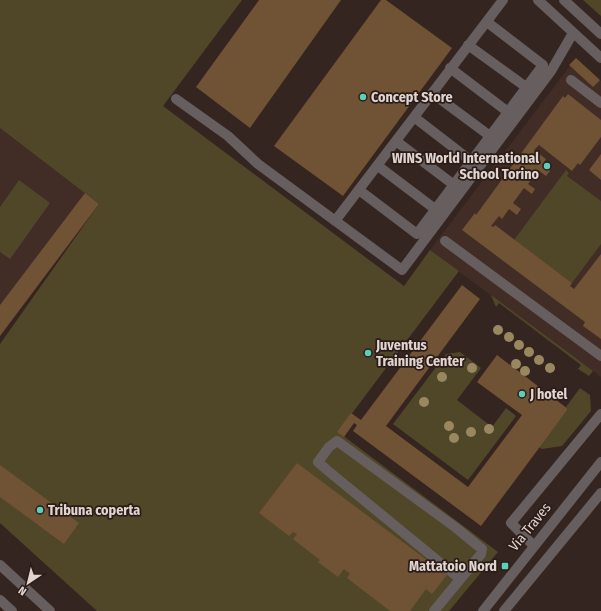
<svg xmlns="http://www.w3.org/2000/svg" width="601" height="611" viewBox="0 0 601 611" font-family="'Fira Sans Condensed',sans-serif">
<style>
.built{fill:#422c26}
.green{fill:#504728}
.building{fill:#705234}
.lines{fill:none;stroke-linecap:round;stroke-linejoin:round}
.minor{stroke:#675e5f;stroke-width:10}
.tree{fill:#99875f}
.poi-dot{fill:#5dceb9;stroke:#2b1c17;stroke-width:1.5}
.labels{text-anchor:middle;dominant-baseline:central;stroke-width:3.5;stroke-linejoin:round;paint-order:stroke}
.poi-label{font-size:14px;font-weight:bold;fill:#e0d5d1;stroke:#2b1c17;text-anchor:start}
.street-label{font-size:14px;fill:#e0d5d1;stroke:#2b1c17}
</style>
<rect width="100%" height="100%" fill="#352520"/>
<path class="built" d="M576,58L601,81V377L430,250Z
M0,128L99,204L0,336Z"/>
<path class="green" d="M0,0H242L163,106L404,286L430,250L459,271L338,432L498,552L449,611H97L0,523V344L99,204L0,128Z
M583,0H601V16Z
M566,170L569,173L567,176L601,201V244L572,283L514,240Z
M19,180L50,203L10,259L0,252V207Z
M491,295L593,371L589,376L578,369L581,365L499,303L496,307Z
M460,352L481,368L457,400L492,427L506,408L516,416L468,480L393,424L446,354Z
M580,388L590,395L591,411L562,446L542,449L539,447L568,409L566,407Z"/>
<path class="building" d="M259,0H341L250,128L196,87Z
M381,0H386L452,48L343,196L274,146Z
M576,58L600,80L593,87L569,65Z
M568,94L601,120V137L580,165L578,163L572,171L539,145L534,150L546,159L542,165L550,171L546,176L538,170L528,184L535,189L532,194L524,188L513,203L521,209L517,215L509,209L502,219L499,216L491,226L494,227L495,225L572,283L570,286L574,289L601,254V339L583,326L585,322L462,230L475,213L476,215L563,96L565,98Z
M601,154V180L589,170Z
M85,193L99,204L0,336V305Z
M462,285L480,299L386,426L468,487L522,415L477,382L497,355L568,409L481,526L353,431L357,425L354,423L344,437L337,432L351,413L361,420Z
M297,463L447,575L432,594L426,589L410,611H390L347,578L350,574L344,569L338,577L318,562L320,560L293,539L297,534L293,532L289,536L259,513Z
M0,465L79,523L64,544L0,497Z"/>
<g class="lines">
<path class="minor" d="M538,0L601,58
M564,0L601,34
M468,45L526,87
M450,68L508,112
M571,80L601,103
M432,93L490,136
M176,99L228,136L258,164L402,270L551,71L573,33
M414,117L471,161
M396,141L454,185
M378,166L435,209
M359,190L417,234L543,65L487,22
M335,221L503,0
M445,241L601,356
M533,545L511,523L601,414
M0,565L50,611
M0,600L12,611
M434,611L481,554L482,549L455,527L337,441L329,447L318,462L327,470L460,579
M483,611L601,462
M504,611L601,493"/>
</g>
<g class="tree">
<circle cx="498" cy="330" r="5"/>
<circle cx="509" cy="337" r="5"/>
<circle cx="519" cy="345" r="5"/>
<circle cx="529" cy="352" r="5"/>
<circle cx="539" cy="360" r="5"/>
<circle cx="516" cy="364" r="5"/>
<circle cx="472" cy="368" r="5"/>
<circle cx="550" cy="368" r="5"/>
<circle cx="525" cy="371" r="5"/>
<circle cx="442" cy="377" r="5"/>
<circle cx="424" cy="402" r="5"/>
<circle cx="449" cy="426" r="5"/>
<circle cx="489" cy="429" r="5"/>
<circle cx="471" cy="432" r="5"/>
<circle cx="454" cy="438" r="5"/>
</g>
<g class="poi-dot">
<circle cx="363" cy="97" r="4"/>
<circle cx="547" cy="166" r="4"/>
<circle cx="368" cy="353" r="4"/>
<circle cx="522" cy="394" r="4"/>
<circle cx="40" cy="510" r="4"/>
<rect x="501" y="562" width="8" height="8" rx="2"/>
</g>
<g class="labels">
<g class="poi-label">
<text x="371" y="97">Concept Store</text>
<text x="539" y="158" text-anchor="end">WINS World International<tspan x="539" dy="16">School Torino</tspan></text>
<text x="376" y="345">Juventus<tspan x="376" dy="16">Training Center</tspan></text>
<text x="530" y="394">J hotel</text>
<text x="48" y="510">Tribuna coperta</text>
<text x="497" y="566" text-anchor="end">Mattatoio Nord</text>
</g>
<g class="street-label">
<text transform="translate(530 527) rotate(-51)">Via Traves</text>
</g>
</g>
<g transform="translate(28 583) rotate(215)" stroke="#2b1c17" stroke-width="3" paint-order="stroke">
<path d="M0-3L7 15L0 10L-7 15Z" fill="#e0d5d1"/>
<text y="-6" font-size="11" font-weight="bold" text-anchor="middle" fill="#e0d5d1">N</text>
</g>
</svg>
